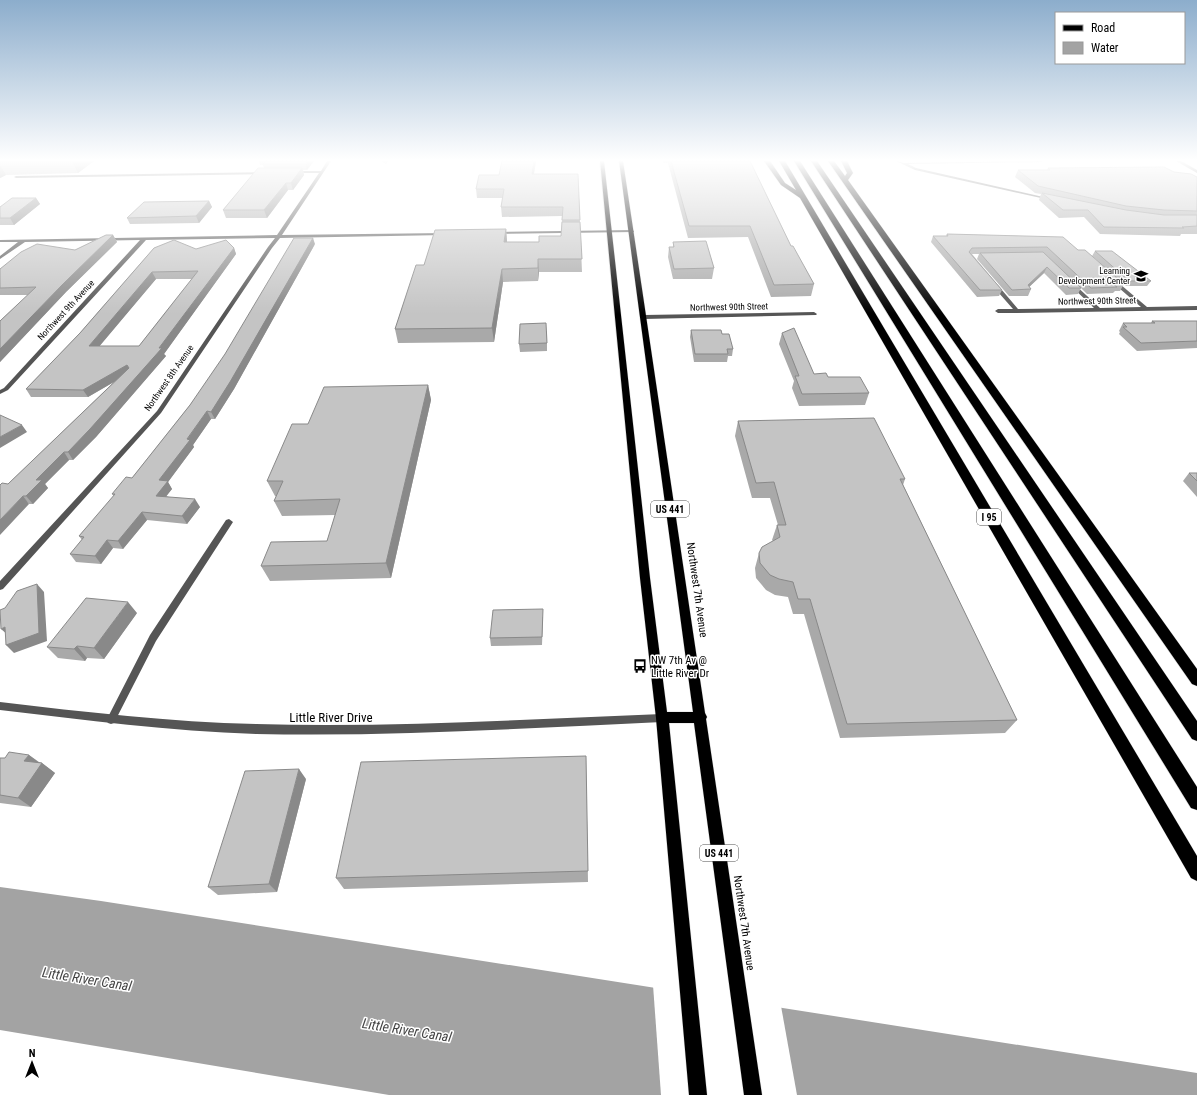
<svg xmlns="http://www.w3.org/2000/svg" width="1197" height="1095" viewBox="0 0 1197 1095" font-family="'Roboto Condensed',sans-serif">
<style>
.water{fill:#a3a3a3}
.pier{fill:#fff}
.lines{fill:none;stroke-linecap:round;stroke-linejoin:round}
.primary-casing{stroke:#dbdbdb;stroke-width:1}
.motorway-casing{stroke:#dbdbdb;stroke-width:1}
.minor{fill:#555;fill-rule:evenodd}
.tertiary{fill:#555;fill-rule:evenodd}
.primary{fill:#000;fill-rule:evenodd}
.motorway{fill:#000;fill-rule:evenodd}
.wall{fill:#a9a9a9;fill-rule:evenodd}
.shaded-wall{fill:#898989}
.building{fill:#c4c4c4;stroke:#898989;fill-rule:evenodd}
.labels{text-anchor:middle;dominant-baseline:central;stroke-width:3;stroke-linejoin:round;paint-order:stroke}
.far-poi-label{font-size:9px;fill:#000;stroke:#fff;text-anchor:end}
.far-street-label{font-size:9px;fill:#000;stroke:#fff}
.shield{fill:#fff;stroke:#4c4c4c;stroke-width:1}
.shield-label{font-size:10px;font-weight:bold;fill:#000}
.street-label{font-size:11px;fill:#000;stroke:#fff}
.poi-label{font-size:11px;fill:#000;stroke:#fff;text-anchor:start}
.near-street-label{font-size:13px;fill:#000;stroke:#fff}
.near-water-label{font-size:14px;font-style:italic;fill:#444;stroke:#fff}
</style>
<rect width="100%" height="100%" fill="#fff"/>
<path class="water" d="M0,887L101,901L1197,1073V1095H389L0,1030Z"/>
<path class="pier" d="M653,985L781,1006L797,1095H661Z"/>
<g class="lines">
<defs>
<path id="primary" d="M600,161H604L650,578L667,712H693L619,161H623L705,713L707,717L706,719L762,1095H744L694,723H669L707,1095H689L656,718L640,578Z"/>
<path id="motorway" d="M764,161H770L785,183L796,190L779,161H785L1197,856V881L1191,878L800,198L781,185Z
M794,161H800L1197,787V810L1191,808Z
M811,161H817L1197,721V741L1192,739Z
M828,161H834L845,176L847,173L841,161H847L853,173L848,180L1197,669V686L1192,684Z"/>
</defs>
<use href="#primary" class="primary-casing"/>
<use href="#motorway" class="motorway-casing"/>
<path class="minor" d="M327,161H331L282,235L445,233L447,234L445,235L280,238L272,248L161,413L3,589L0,590V581L157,411L268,247L275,238L146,240L8,390L0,394V390L4,388L140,240L25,242L0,259V256L18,242H0V240L277,235L319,173H292L290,172L292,171H321Z
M896,161L904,163L1043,161L1041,162L908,164L916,168L1052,199L1050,200L915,170Z
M1176,161H1181L1197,170V173Z
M265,172L266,174L16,178L14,177L16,176Z
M632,230L634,231V232L496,234L494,233L496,232Z
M1114,279L1147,307L1197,306V310L1017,313H998L995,311L998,309H1013L991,284L994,282L996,283L1018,309L1094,308L1070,285V283L1072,282L1100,308L1141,307L1112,282L1111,281Z
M814,312L817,314L816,315L644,319L641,317L644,315Z
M229,519L233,522L156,641L114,723L111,724L108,723L106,720L108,717L150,635L226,520Z"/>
<path class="tertiary" d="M0,702C85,712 170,722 256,724C391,728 527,719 662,714L665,715L667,718L665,721L662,722C527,728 391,737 256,734C170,731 85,720 0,710Z"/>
<use href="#primary" class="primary"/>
<use href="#motorway" class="motorway"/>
</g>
<path class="wall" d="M0,161H94L78,173L6,175L0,178Z
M259,161H314L307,170H303L304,175L293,190H288L267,218H226L223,210L264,168L263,165H260Z
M381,161H388L386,164Z
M502,161H536L534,174H578L582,272H539L538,281L503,282L494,342L398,343L395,329L424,265L506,229L507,242H539L561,236L562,216L502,217L501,207L503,198H477L476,189L499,175Z
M663,161H750L791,246L814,284L811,296L771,297L748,237L688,238L668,163H663Z
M1048,168L1174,172L1197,177V234H1181L1180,236L1100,234L1084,217L1059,218L1039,200L1041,194L1035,193L1015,177L1018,170H1047Z
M36,198L40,204L14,225H0V207Z
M209,201L212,207L199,223L130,224L127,218Z
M947,234L1078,250L1124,284L1120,291H1115L1113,293L1087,294L1081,288L1078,294L1066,295L1044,273L1029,287L1031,289L1028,296H1009L977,259L979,254H972L1002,290L999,296L977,297L931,242L933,236H946Z
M113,235L117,242L66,292L0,362V321L28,295H0V269L75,250Z
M673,242L714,268L712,279H673L668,257L669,247H673Z
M315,244L234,389L215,419H211L193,445L194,447L168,482L172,489L166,496L200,507L187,524L147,520L123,549L113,548L101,564L76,562L70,554L82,540L79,536L114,496L112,494L132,478L190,405Z
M154,248L196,249L234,248L236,254L164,354L166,356L96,437L73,460H69L45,484L48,488L33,504H29L8,484L114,382L88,397H31L26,389L80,333ZM156,279H192L139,346H99Z
M1095,251L1151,281L1147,286H1126L1092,256Z
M1152,321H1197V348L1137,351L1119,334L1120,332L1119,331L1123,323H1151Z
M691,330L722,334L733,349L732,356H728L727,362H694L690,337Z
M547,331V351L520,352L519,344Z
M782,333L814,374L828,377L869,393L865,405L799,406L792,388L794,381L779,344Z
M428,385L431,400L391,578L270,581L261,566L327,541L335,515L282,516L274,501L276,496H275L267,481L308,424Z
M738,421L905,479L903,485L1017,720L1005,733L840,738L804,614H793L788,597L775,595L766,590L756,578L755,568L759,553L773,541L772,540L777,525H778L770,498H752L735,436Z
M1189,473H1197V497L1183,481Z
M137,613L104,659L87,658L85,661L58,658L47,647Z
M543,617L542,645L491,646L490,638Z
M29,755L39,762L42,763L55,773L31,807L0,803V758H5Z
M586,756L588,882L344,889L336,878Z
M306,779L277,892L218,895L208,887Z"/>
<path class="shaded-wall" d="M72,161H94L78,173Z
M308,161H314L307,170L306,164Z
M534,161H536L532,183V174Z
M0,165L6,175L0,178Z
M302,168L304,175L293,190L291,183Z
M286,183L288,190L267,218L264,210Z
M36,198L40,204L14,225L10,218Z
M209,201L212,207L199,223L196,216Z
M506,229L507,241L505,255L504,242Z
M113,235L117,242L66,292L0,362V349L62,285Z
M313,238L315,244L234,389L215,419L211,412Z
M234,248L236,254L164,354L166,356L96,437L73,460L68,452L159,348Z
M538,259L539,272L538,281Z
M1047,267L1044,273L1027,289L1028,285Z
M502,269L503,282L494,342L492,328Z
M152,272L156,279L93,354L89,346Z
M127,365L131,372L88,397L83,390Z
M428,385L431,400L391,578L386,563Z
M207,411L211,419L193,445L194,447L168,482L172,489L161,503L156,496L159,480Z
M22,425L27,432L0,448V437Z
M64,452L69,460L45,484L48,488L33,504L26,496L36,480Z
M23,496L29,504L0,535V520Z
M195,499L200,507L187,524L182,516Z
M142,512L147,520L123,549L118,541Z
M107,540L113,548L101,564L95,556Z
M37,584L44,592L47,641L14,653L6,645Z
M128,602L137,613L104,659L94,648Z
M5,627L9,636L1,629Z
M77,646L87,658L85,661L74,649Z
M29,755L41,764L42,763L55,773L31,807L18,798L24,761Z
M299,769L306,779L277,892L269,884Z"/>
<path class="building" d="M266,161H308L306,164H263Z
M502,161H534L532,174H578L580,220H562L563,207H501L504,189H476L479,175H499Z
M671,161H750L791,246H793L814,284L774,285L750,226H689Z
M1164,167L1174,172L1191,174L1197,177V211L1164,210L1126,206L1038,186L1018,170H1050L1048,168Z
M258,168H302L291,183H286L264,210H223Z
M1042,193L1126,210L1164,215H1197V226L1182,227L1184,228L1104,227L1088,210H1063Z
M12,198H36L10,218H0V207Z
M209,201L196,216L127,218L144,202Z
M562,222H580L582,259H538V268L502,269L492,328L395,329L416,265H424L435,230L506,229L504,242H539V236H561Z
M947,234L1063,237L1078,250H1085L1124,284L1114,285L1117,287L1091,288L1047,247L972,248L969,252L1002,290H980L933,236H948Z
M106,235H113L62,285L0,349V321L36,287L0,288V269L21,252L37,244L75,250Z
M294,238H313L230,382L211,412L207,411L187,439L190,440L159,480L168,481L156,496L195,499L182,516L142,512L118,541L107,540L95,556L70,554L84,537L79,536L115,494H112L126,477L132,478L190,405L225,354Z
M174,240L196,249L226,240L234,248L159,348H162L90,429L68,452H64L36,480H42L26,496H23L0,520V485L2,483L8,484L129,368L127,365L83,390L26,389L80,333L154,248ZM198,271L139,346H89L152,272Z
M706,241L714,268L674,269L669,247H674L673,242Z
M1095,251H1112L1151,281H1129Z
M1043,252L1081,288H1069L1047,267L1028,285L1031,289L1012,290L980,253Z
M1152,321H1197V341L1141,343L1123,327H1127L1123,323H1155Z
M546,323L547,343L519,344L520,324Z
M794,328L814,374L826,373L828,377H860L869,393L802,394L795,376H799L782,333Z
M691,330H721L722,334H729L733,349H727L728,354H695Z
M428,385L386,563L261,566L271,542L327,541L340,499L274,501L283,481H267L292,424H308L324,387Z
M0,415L22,425L0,437Z
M874,418L905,479H900L1017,720L847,724L810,599H798L793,582L779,579L770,575L760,563L759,553L762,547L780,537L777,525H786L774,482L756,483L738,421Z
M1189,473H1197V481Z
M37,584L39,633L6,645L5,627L1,629L0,610L5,608L17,591Z
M86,598L128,602L94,648L77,646L74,649L47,647Z
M543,609L542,637L490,638L493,610Z
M9,752L29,755L24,761L42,763L18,798L0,795V758H5Z
M586,756L588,871L336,878L361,762Z
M299,769L269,884L208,887L245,771Z"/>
<linearGradient id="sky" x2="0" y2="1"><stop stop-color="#8cadcc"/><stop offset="0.51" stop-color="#fff"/><stop offset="1" stop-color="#fff" stop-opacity="0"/></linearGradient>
<rect width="1197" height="314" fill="url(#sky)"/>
<defs>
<symbol id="school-bare" viewBox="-9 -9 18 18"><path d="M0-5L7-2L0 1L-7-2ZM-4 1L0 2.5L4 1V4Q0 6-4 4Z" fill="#000" stroke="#fff" stroke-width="2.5" paint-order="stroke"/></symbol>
<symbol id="bus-bare" viewBox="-9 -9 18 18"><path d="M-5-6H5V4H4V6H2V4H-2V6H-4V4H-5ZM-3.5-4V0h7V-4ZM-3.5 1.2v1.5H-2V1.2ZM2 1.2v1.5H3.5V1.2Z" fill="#000" stroke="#fff" stroke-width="2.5" paint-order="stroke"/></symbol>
</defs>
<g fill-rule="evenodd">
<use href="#school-bare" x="1131" y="266" width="20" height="20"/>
<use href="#bus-bare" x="630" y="656" width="20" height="20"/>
</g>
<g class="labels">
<g class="far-poi-label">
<text x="1130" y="271">Learning<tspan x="1130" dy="10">Development Center</tspan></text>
</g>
<g class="far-street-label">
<text transform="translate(1097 301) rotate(-1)">Northwest 90th Street</text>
<text transform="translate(729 307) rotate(-1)">Northwest 90th Street</text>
<text transform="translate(66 310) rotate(-47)">Northwest 9th Avenue</text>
<text transform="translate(169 378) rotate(-55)">Northwest 8th Avenue</text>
</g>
<g class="shield">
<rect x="651" y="501" width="38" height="16" rx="3"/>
<rect x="977" y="509" width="24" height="16" rx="3"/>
<rect x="700" y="845" width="38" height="16" rx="3"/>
</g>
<g class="shield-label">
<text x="670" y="509">US 441</text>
<text x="989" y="517">I 95</text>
<text x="719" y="853">US 441</text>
</g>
<g class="street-label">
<text transform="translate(697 590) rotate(82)">Northwest 7th Avenue</text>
<text transform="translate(744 923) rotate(82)">Northwest 7th Avenue</text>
</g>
<g class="poi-label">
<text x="651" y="660">NW 7th Av @<tspan x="651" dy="13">Little River Dr</tspan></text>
</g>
<g class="near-street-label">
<text x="331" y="717">Little River Drive</text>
</g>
<g class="near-water-label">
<text transform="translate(87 979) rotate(9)">Little River Canal</text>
<text transform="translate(407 1030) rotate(9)">Little River Canal</text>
</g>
</g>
<rect x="1055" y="12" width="130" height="52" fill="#ffffff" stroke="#999999"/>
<rect x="1063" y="25" width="20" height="6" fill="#000000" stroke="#999999"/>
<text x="1091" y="32" font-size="12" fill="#000000">Road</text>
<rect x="1063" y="42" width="20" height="12" fill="#a3a3a3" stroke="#999999"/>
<text x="1091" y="52" font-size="12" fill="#000000">Water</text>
<g transform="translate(32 1063)" stroke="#ffffff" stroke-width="3" paint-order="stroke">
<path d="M0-3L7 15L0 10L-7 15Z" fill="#000000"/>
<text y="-6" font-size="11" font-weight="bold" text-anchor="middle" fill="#000000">N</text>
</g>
</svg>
